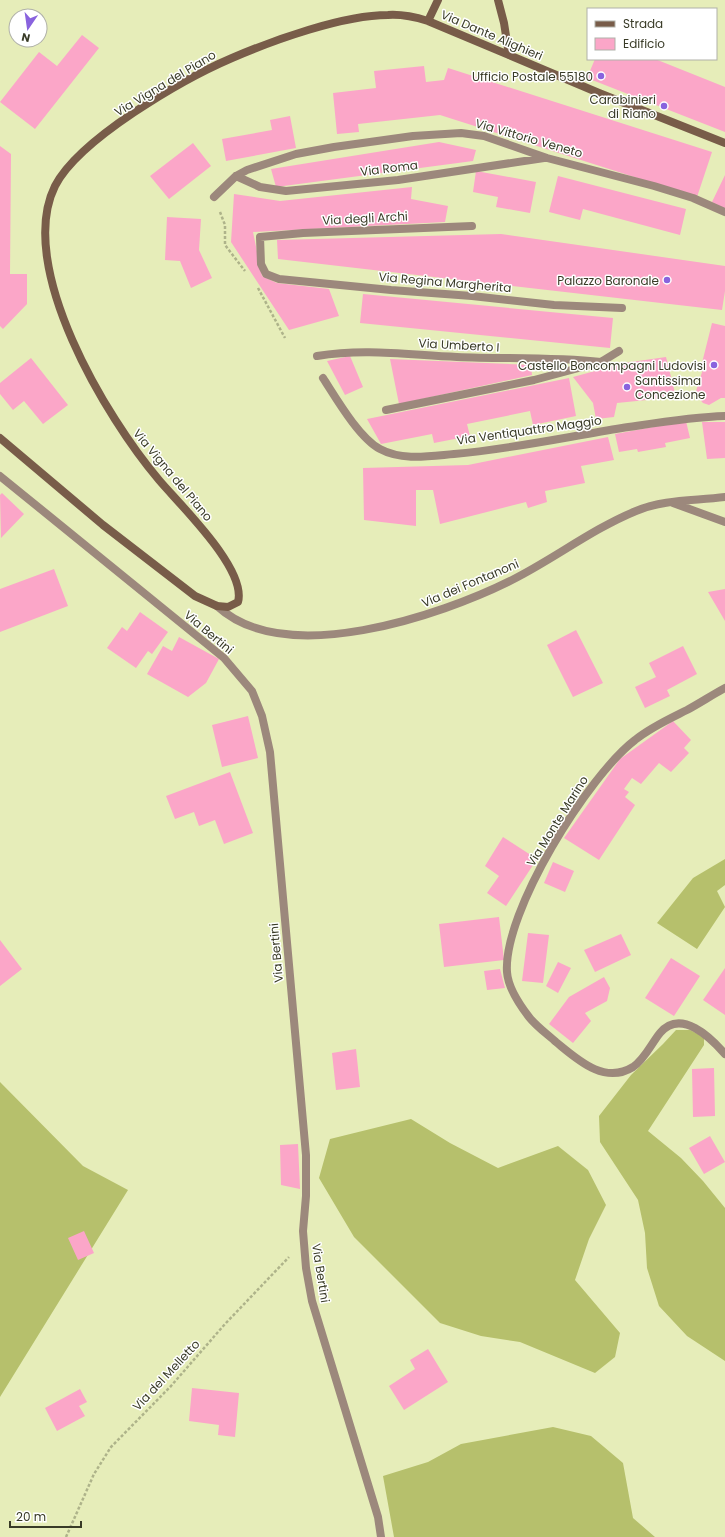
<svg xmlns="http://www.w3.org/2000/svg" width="725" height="1537" viewBox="0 0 725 1537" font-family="Poppins,sans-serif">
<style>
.forest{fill:#b6c06c}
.building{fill:#fba6c8}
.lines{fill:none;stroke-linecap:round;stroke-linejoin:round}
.path{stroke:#aeb38a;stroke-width:2.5;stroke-dasharray:3 2;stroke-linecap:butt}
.street{stroke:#9c887c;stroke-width:8}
.secondary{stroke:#785c49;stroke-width:8}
.poi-dot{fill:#8963de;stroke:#fff;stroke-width:1.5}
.labels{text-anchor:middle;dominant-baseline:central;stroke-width:3;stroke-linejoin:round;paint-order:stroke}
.street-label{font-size:12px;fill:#393b27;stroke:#fff}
.poi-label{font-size:12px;fill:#393b27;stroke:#fff;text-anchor:end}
</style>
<rect width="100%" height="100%" fill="#e6edb9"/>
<path class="forest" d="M725,859V885L717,891L725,907L697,949L657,923L693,878Z
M676,1030H690L704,1037V1045L648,1131L681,1158L703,1181L725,1208V1361L687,1336L659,1306L647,1268L645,1233L638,1200L600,1142L599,1116L631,1075L663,1044Z
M0,1082L83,1166L128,1190L0,1397Z
M411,1119L450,1143L498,1168L558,1146L588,1170L606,1205L589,1239L575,1280L620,1333L615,1357L595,1373L520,1342L481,1336L440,1323L354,1237L319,1178L330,1139Z
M553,1427L591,1436L623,1463L633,1518L655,1537H394L383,1476L428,1462L461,1444Z"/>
<path class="building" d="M82,35L99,48L35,129L0,102L39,52L57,66Z
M595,59H655L725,87V132L587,78Z
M424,66L426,82L444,80L448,68L712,152L697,197L440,115L358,124L359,132L337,134L333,93L376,88L374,71Z
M290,116L296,148L226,161L222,139L272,130L270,120Z
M439,142L476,150L473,161L276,187L271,169Z
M193,143L211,166L169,199L150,176Z
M0,146L11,154L10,274H27V304L3,329L0,326Z
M476,171L536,182L530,213L496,207L498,197L473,192Z
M725,175V209L712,202Z
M558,176L686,209L680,235L583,209L580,220L549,212Z
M412,187L411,199L448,206L445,222L253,232L262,276L277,283L329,289L339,316L289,330L231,242L234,194L280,201Z
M167,217L201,219L199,250L212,278L191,288L180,261L165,260Z
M501,234L725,266V291L722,310L278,259L277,240Z
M363,294L613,318L610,348L360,323Z
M712,323L725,326V398H721L709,405L703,403L695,394L704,366L702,363Z
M350,356L363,387L345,395L327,361Z
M666,357L676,397L617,403L614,417L596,419L593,403L573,377L624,363Z
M31,358L68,405L43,424L24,401L13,410L0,394V383Z
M390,359L531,365L532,375L399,404Z
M569,378L576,416L533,425L530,411L467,424L470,436L434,443L432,434L381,444L367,419Z
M686,421L690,438L665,443L666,447L638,452L637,449L619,452L615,434Z
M702,422H725V458L707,459Z
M608,437L614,460L581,466L585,483L545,491L547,502L528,508L526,502L440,524L433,490H416V526L364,520L363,468L468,465Z
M2,493L24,514L1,538L0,495Z
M54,569L68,606L0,632V589Z
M725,589V621L708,592Z
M140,612L168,632L152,654L148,651L136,668L107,648L122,627L127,631Z
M576,630L603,683L573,697L547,645Z
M179,637L219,659L206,683L188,697L147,674L163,646L172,651Z
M683,646L697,674L667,690L670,696L645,708L635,687L656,677L649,663Z
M248,716L258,758L222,767L212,725Z
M673,721L691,740L684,748L689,753L671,772L659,763L641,784L632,778L624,789L629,792L625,797L635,805L599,860L564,838L620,759Z
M230,772L253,833L224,844L215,820L199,826L194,812L175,819L166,796Z
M503,837L537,859L506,906L487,893L499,876L485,866Z
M553,862L574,871L565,892L544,883Z
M499,917L504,960L444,967L439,924Z
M528,933L549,935L543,983L522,981Z
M621,934L631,955L595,972L584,950Z
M0,940L22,969L0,986Z
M671,958L700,976L674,1016L645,998Z
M558,962L571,968L558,993L546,986Z
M725,968V1015L703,1000Z
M500,969L505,988L487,990L484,971Z
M604,977L610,988L607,1001L585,1013L591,1021L573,1043L549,1024L569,997Z
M356,1049L360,1087L336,1090L332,1053Z
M714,1068L715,1116L693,1117L692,1069Z
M710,1136L725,1162L704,1174L689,1148Z
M298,1144L300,1189L281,1185L280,1145Z
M84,1231L94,1253L78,1260L68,1238Z
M428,1349L448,1382L404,1410L389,1386L415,1369L410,1360Z
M192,1388L239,1393L235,1437L218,1435L219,1425L189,1421Z
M80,1389L87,1402L79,1406L85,1416L57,1431L45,1408Z"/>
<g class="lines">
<path class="path" d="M220,212L225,225V245L245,271
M258,288L285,338
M66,1537L94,1474L111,1447L171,1386L225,1324L289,1257"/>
<path class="street" d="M236,176L260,187L286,191L398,180L544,158
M214,197L236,176L247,170L296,154L334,147L413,136L461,133L484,136L547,158L654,186L693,198L725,212
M472,226L303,233L260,237L261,264L266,274L279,279L391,290L472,296L554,305L622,308
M317,356C365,348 409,355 457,357C505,359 553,357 601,362
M323,378C336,398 359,438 380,449C402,461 430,456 454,454C511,449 566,437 622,428C656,423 691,417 725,416
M386,410L534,380L601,362L619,351
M0,476L224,658L252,691L262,716L270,752L306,1155V1196L303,1231L306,1268L312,1301L378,1517L381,1537
M673,503L725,522
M217,606C285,669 440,616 512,580C554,559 592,529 636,511C664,499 695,501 725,497
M725,688C712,695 700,703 687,710C669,719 651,727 635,740C588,776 503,912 507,972C508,988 519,1004 529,1017C536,1026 547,1034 556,1042C577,1059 604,1085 633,1067C645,1059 651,1044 660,1033C681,1008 711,1038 725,1054"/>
<path class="secondary" d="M498,0L504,23L509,55
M428,21L438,0
M0,438L103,525L195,596L217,606L228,607L238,602C247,569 180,505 159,480C107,419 15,267 55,186C79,139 183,79 232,58C274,40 343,15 388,15C402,14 415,17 428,21L599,93L725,143"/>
</g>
<g class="poi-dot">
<circle cx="601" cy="76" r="4"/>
<circle cx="664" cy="106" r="4"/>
<circle cx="667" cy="280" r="4"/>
<circle cx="714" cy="365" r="4"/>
<circle cx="627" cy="387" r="4"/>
</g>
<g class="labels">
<g class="street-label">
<text transform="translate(492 35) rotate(23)">Via Dante Alighieri</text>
<text transform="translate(165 83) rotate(-31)">Via Vigna del Piano</text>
<text transform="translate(529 138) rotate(16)">Via Vittorio Veneto</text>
<text transform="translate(389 168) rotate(-7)">Via Roma</text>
<text transform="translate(365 218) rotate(-3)">Via degli Archi</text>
<text transform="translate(445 282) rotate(5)">Via Regina Margherita</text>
<text transform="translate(459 345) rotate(3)">Via Umberto I</text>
<text transform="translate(529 430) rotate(-8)">Via Ventiquattro Maggio</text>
<text transform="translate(173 475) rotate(50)">Via Vigna del Piano</text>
<text transform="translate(470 583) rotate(-23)">Via dei Fontanoni</text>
<text transform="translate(209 632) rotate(40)">Via Bertini</text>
<text transform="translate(557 821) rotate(-58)">Via Monte Marino</text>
<text transform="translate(276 953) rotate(-95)">Via Bertini</text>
<text transform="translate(321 1273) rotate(81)">Via Bertini</text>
<text transform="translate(166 1375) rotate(-47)">Via del Melletto</text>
</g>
<g class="poi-label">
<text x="593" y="76">Ufficio Postale 55180</text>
<text x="656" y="99">Carabinieri<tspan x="656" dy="14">di Riano</tspan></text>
<text x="659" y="280">Palazzo Baronale</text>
<text x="706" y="365">Castello Boncompagni Ludovisi</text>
<text x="635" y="380" text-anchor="start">Santissima<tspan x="635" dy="14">Concezione</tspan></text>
</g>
</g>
<rect x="587" y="8" width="130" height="52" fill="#ffffff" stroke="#b0b1a9"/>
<rect x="595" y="21" width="20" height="6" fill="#785c49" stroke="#b0b1a9"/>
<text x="623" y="28" font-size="12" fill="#393b27">Strada</text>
<rect x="595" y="38" width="20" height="12" fill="#fba6c8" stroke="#b0b1a9"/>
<text x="623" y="48" font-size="12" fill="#393b27">Edificio</text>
<g transform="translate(28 28) rotate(193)"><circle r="19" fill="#ffffff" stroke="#b0b1a9"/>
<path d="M0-3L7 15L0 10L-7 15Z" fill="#8963de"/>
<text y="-6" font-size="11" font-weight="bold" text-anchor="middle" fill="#393b27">N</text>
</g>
<path d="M10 1521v6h71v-6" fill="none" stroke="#393b27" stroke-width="2"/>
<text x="16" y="1521" font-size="12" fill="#393b27" stroke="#ffffff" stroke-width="3" paint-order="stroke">20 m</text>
</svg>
